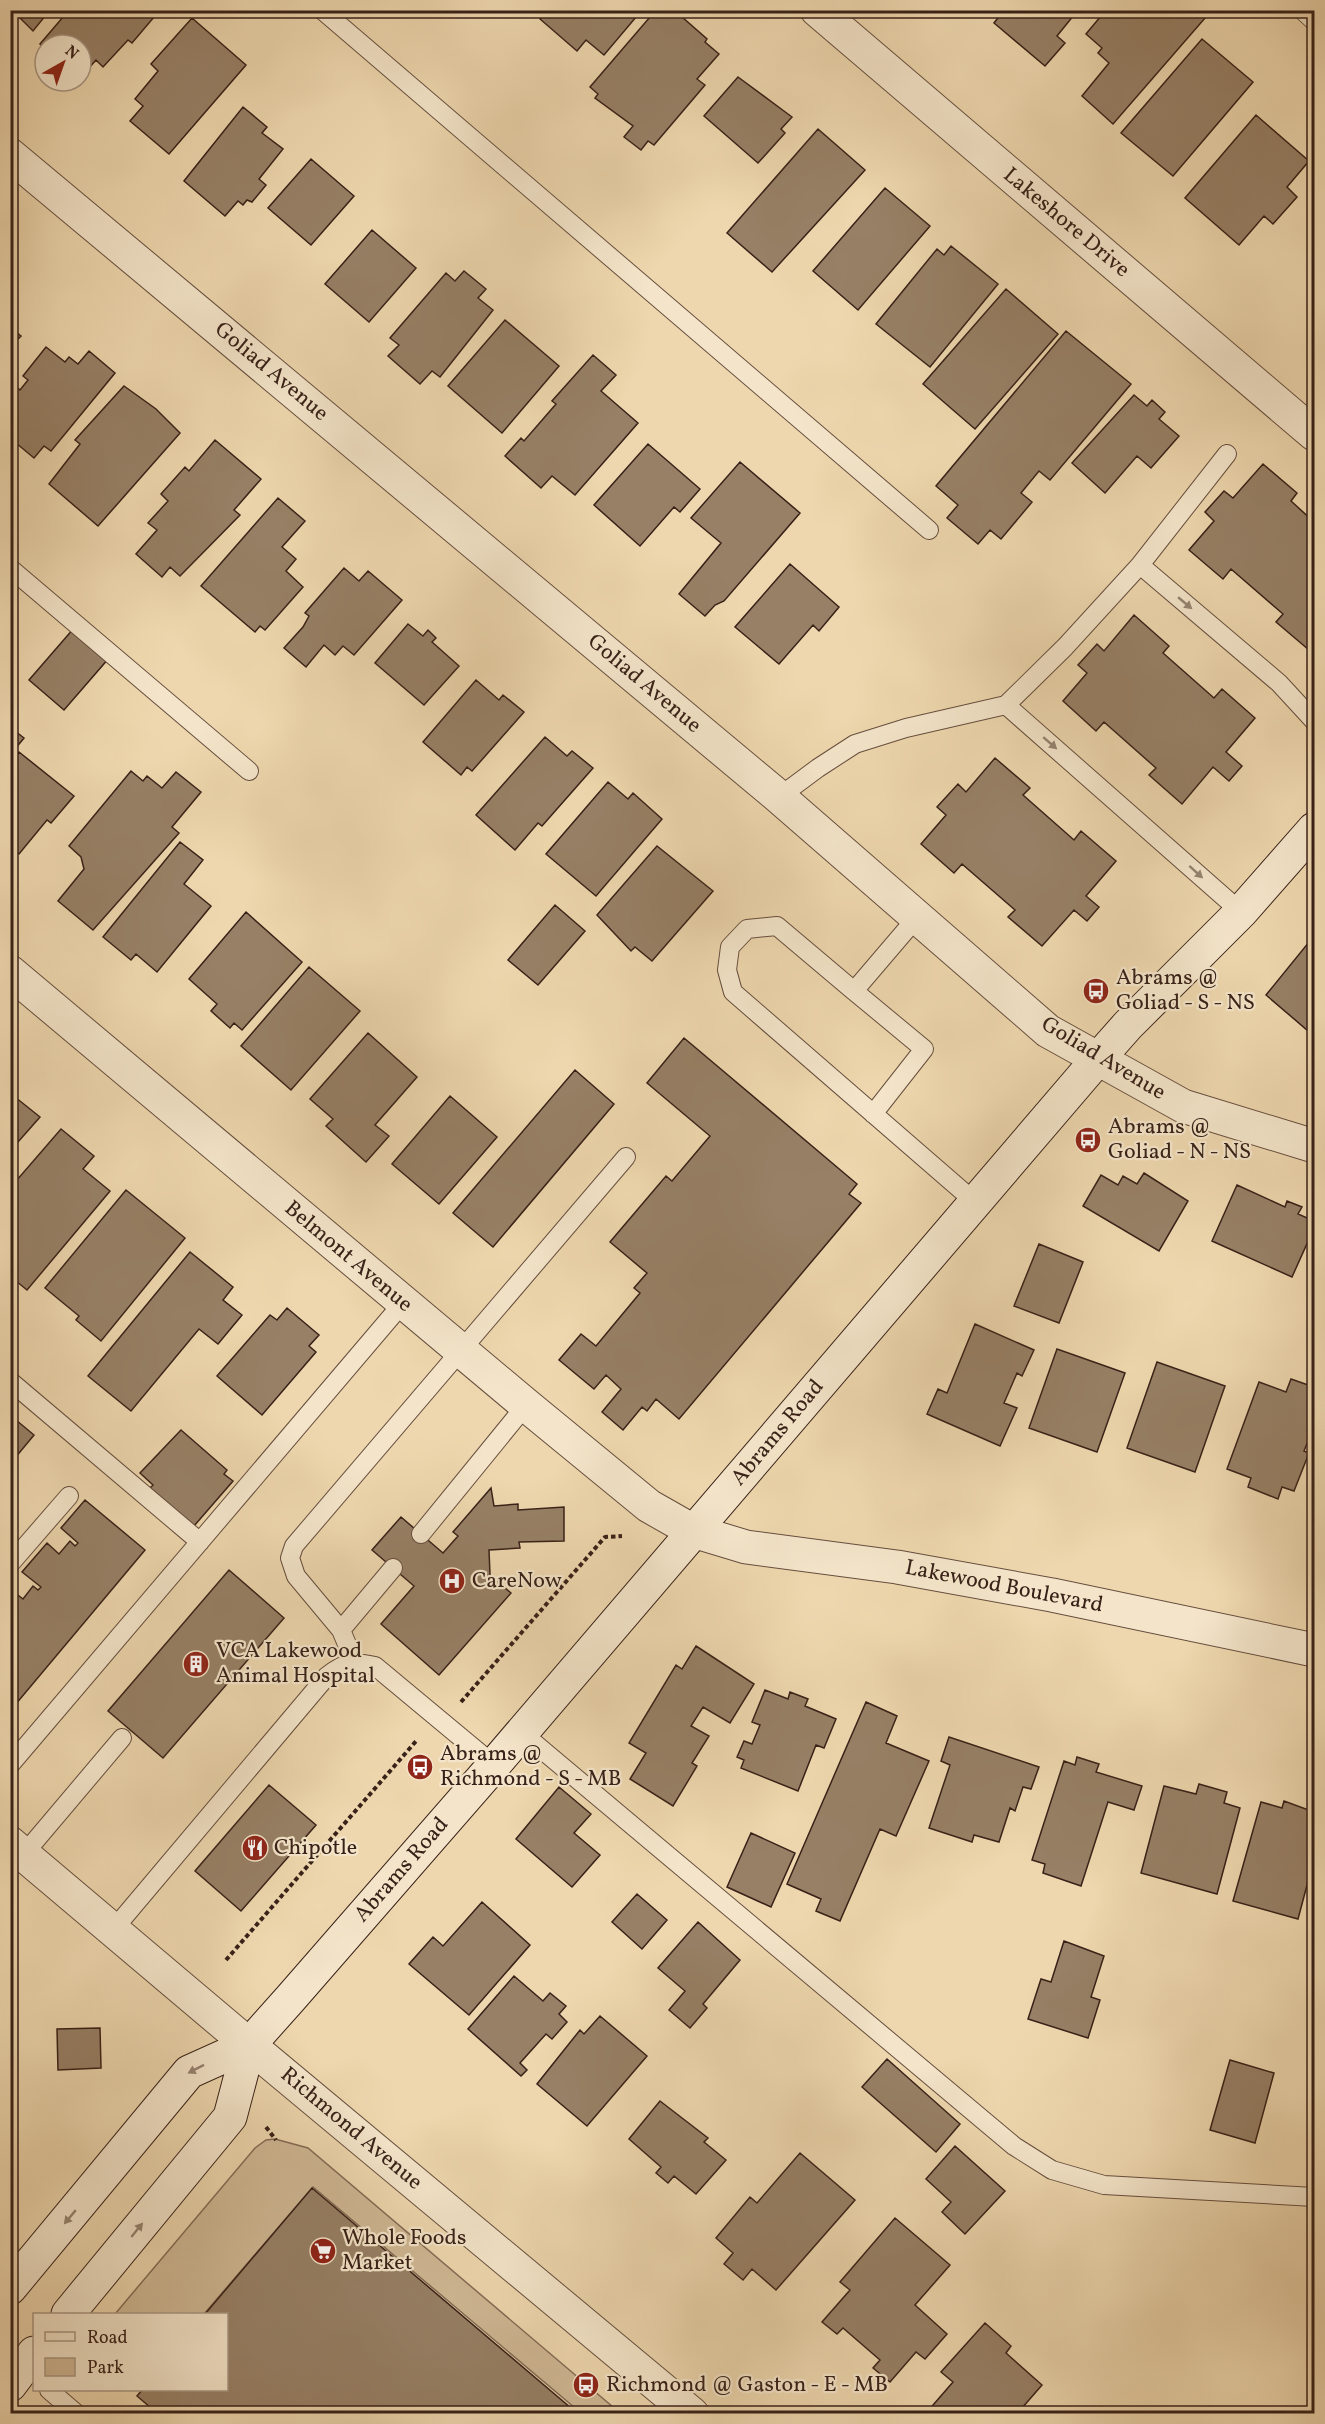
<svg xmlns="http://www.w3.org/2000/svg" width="1325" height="2424" viewBox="0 0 1325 2424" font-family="Vollkorn,serif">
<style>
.green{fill:#cfb894;stroke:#846c56;stroke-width:1.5}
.building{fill:#978066;stroke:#382118;stroke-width:1.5}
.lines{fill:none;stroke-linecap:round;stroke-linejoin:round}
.service-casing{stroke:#664e3e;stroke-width:20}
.minor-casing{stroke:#664e3e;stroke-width:35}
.tertiary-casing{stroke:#664e3e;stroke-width:35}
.secondary-casing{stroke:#382118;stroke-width:35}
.path{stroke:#382118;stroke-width:4;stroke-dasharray:4.5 3;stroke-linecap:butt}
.service{stroke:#f4e5ca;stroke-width:18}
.minor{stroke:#f4e5ca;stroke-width:33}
.tertiary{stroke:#f4e5ca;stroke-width:33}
.secondary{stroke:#f4e5ca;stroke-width:33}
.oneway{fill:#968371}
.labels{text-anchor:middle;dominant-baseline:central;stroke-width:4.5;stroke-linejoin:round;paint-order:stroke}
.street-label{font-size:22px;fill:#382118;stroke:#f4e5ca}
.poi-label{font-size:22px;fill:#382118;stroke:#f4e5ca;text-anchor:start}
</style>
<rect width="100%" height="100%" fill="#eed7ae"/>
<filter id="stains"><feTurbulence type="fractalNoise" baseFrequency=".00333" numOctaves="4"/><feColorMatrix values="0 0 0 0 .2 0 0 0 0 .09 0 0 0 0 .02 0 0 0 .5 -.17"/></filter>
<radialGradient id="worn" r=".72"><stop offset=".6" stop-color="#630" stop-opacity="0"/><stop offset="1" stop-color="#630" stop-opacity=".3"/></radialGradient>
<path class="green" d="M275,2139L308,2148L620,2413H581L313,2187L204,2314H115L255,2148L266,2140Z"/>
<path class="building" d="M12,10H50L33,31Z
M69,10H160L132,43L128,40L103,67L96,60L81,77V45H45V49L40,44Z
M547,10H642L604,55L586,40L577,51L540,19Z
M656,10H674L707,39L705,42L719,54L697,79L705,85L654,145L648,141L641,150L624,137L633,126L595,98L598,94L590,87Z
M1004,10H1078L1057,36L1065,43L1045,66L994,23Z
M1106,10H1212L1113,124L1082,96L1109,63L1098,53L1102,48L1086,34Z
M192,18L246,65L169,154L130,121L143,106L135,99L158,71L151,64Z
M1202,39L1253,82L1173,176L1121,133Z
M738,77L792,117L781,129L785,133L758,163L704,116Z
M243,107L267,127L262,133L283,149L259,179L266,185L252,202L247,200L243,205L238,201L225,216L184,181Z
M1256,115L1309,161L1287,187L1297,197L1273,224L1264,216L1239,245L1185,198Z
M818,129L865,170L772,272L727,233Z
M311,159L354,196L311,245L268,208Z
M885,188L930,226L858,310L813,271Z
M372,230L416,268L369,322L325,284Z
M951,246L998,284L930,367L876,324L937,249L944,255Z
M464,271L486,289L478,298L493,310L440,377L432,371L420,384L388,356L399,345L390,338L446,273L455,281Z
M1006,289L1058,334L975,429L923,384Z
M505,320L559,366L502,433L448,386Z
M10,327L21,336L10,347Z
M1066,331L1131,384L1050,480L1039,471L1021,493L1032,502L1001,539L990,530L978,544L947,518L958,505L936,486Z
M46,347L65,362L69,357L78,364L89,351L115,373L51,451L44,446L34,458L10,438V384L12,383L20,390L28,380L23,376Z
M593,355L616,375L601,391L638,423L575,495L552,476L541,488L505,456L521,438L524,441L556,404L552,401Z
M124,386L156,409L180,433L98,526L49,484L80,444L75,440Z
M1134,395L1147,406L1152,400L1165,412L1159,419L1179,436L1151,468L1137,456L1105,493L1072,463Z
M215,440L261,479L234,510L240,515L180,576L170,567L162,577L136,554L157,530L148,523L168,501L161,494L185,467L189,471Z
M648,444L700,489L680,512L674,507L640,546L594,505Z
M740,462L800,513L724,601L715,605L705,616L679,594L721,543L691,518Z
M1263,464L1297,493L1291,501L1314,522V644L1309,650L1276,622L1283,614L1231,569L1223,579L1189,550L1214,521L1205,512L1224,491L1233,498Z
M278,498L305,521L282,547L296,559L286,571L303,587L265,630L260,626L255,632L201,586Z
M790,564L839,607L819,631L813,625L779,664L735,627Z
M344,568L359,581L368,571L402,600L354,655L343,646L335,655L324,645L306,667L284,648L303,627L309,616L305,613Z
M1134,615L1169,646L1163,653L1214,698L1222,689L1255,718L1226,752L1242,766L1229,781L1213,767L1182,804L1149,775L1156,768L1104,722L1096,731L1063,701L1087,673L1078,665L1097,644L1104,651Z
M408,624L423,636L428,630L436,638L432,642L459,666L424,705L375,663Z
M74,628L109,658L64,710L29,680Z
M476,680L499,700L503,695L524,712L472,771L467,767L461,775L423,742Z
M10,727L24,738L10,755Z
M545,737L567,756L572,751L593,768L542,826L538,823L515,850L476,815Z
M19,752L74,796L51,823L47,820L19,854L10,846V763Z
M995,758L1030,788L1023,795L1074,840L1081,831L1116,861L1086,896L1099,907L1087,921L1074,910L1042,946L1008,917L1015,910L962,864L954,873L921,844L946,815L937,807L958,784L966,792Z
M131,771L143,781L147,776L162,788L176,772L201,792L172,827L179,833L93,930L58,901L84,869L81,857L69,846Z
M608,782L628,799L633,793L662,819L596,896L546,854Z
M180,842L203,860L184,884L211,906L157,972L136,954L131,960L103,937Z
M657,846L713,891L652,961L635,947L631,951L597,915Z
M555,905L585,931L538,985L508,960Z
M246,912L302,962L242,1030L234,1023L230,1028L211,1011L217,1004L189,979Z
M1309,942L1314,947V1036L1266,995Z
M309,967L360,1011L291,1090L241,1046Z
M368,1033L417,1077L375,1125L389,1136L366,1162L326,1126L333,1119L310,1099Z
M684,1038L857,1184L849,1194L861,1203L679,1419L656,1399L647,1411L642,1407L623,1430L602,1412L621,1389L606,1375L594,1389L559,1360L581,1334L596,1346L640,1293L634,1288L647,1273L610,1242L666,1176L672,1181L710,1136L647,1083Z
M575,1070L614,1104L493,1247L453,1213Z
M10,1093L40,1117L10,1151Z
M450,1096L497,1137L439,1204L392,1164Z
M61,1129L94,1156L83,1169L110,1191L27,1290L10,1276V1254L13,1251L10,1249V1188Z
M1144,1173L1188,1201L1159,1251L1083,1206L1101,1175L1118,1185L1123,1176L1137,1184Z
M1237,1185L1285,1207L1287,1201L1302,1207L1298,1214L1314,1221V1228L1292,1277L1212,1241Z
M126,1190L185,1238L101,1341L76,1320L79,1316L45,1288Z
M1039,1244L1083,1262L1059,1323L1014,1306Z
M190,1252L233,1287L223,1300L242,1315L218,1344L199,1329L131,1411L88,1376Z
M287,1308L319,1335L309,1346L316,1352L262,1415L217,1376L270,1315L277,1320Z
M975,1324L1034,1350L1022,1376L1017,1373L1004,1403L1017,1408L1000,1446L927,1414L938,1389L947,1393Z
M1057,1349L1125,1373L1097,1452L1029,1428Z
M1157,1362L1225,1386L1195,1472L1127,1448Z
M1291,1379L1314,1387V1432L1312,1431L1304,1451L1309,1453L1294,1491L1282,1487L1278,1499L1248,1487L1251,1478L1227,1469L1259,1382L1286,1392Z
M10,1415L34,1435L10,1464Z
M181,1430L227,1470L224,1474L233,1481L194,1526L150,1488L153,1485L140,1473Z
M491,1488L494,1506L518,1504V1510L564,1507V1541L519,1542L520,1548L489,1550L490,1575L511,1593L439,1675L381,1624L414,1586L372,1550L401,1517L443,1553L458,1536L453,1532Z
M85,1500L145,1550L10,1711V1589L23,1599L33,1586L38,1590L41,1587L22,1572L47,1543L59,1554L70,1541L75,1546L78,1543L61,1528Z
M229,1570L284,1618L163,1758L108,1711Z
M696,1646L754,1684L730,1723L703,1707L691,1726L709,1736L692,1763L697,1766L673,1806L630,1779L646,1753L629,1743L676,1665L682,1669Z
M765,1690L788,1699L790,1692L808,1699L805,1706L836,1719L824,1748L816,1745L798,1791L741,1768L744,1760L737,1757L744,1741L752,1744L760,1725L752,1722Z
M866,1702L897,1716L886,1743L929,1761L896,1836L880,1829L840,1921L816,1911L821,1899L787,1884Z
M949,1737L1039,1767L1031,1789L1023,1787L1015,1811L1010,1808L999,1842L974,1835L972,1842L929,1828L950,1765L941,1761Z
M1077,1757L1099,1764L1096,1772L1142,1786L1134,1810L1108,1802L1081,1886L1043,1873L1045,1864L1032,1860L1064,1761L1075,1765Z
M1199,1784L1227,1792L1224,1803L1240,1808L1217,1894L1141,1873L1164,1786L1196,1794Z
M269,1785L316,1825L241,1911L195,1871Z
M559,1787L591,1814L574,1833L600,1855L572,1887L516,1839Z
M1284,1801L1314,1812V1859L1298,1919L1233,1901L1261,1802L1282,1808Z
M751,1833L795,1853L771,1907L727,1887Z
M637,1894L667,1920L642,1949L612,1922Z
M482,1902L530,1945L469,2015L409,1964L433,1937L443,1946Z
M698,1922L740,1960L703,2004L707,2008L690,2028L669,2010L685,1991L658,1968Z
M1064,1941L1104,1956L1091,1997L1100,2000L1088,2038L1028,2019L1041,1979L1051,1982Z
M514,1976L543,2001L550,1993L566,2006L559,2014L567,2022L552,2039L546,2034L520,2063L527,2070L521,2076L468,2029Z
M600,2016L647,2056L587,2126L537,2084L580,2030L584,2034Z
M100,2028L101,2068L58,2070L57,2029Z
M887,2059L960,2124L936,2152L862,2087Z
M1230,2060L1274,2073L1255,2143L1210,2130Z
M660,2101L708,2138L704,2142L726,2160L696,2194L674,2176L668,2183L656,2173L661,2167L629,2139Z
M955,2146L1005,2191L965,2234L942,2212L951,2202L926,2179Z
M800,2153L855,2200L776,2290L752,2269L743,2280L724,2264L733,2253L716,2238L750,2197L757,2203Z
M312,2188L578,2414H158L137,2396L142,2390H226V2314H205Z
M895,2218L950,2265L915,2305L947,2334L925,2359L916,2352L890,2382L873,2368L880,2360L843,2328L837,2334L822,2322L850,2290L840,2282Z
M985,2323L1011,2346L1006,2353L1042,2385L1022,2408L1028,2414H929L927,2412L953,2382L941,2372Z"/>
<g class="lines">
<defs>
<path id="service" d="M322,10L929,530
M1302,10L1314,21
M1140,565L1279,683L1314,721
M10,568L249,771
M1006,705L1241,912
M779,797L818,768L855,744L906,728L1006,705L1065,647L1140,565L1227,454
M918,916L854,991L777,926L747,929L730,947L727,970L733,992L975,1202
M854,991L924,1049L873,1114
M10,1381L200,1542
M421,1534L526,1405
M10,1564L69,1496
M341,1630L393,1568
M354,1661L341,1630L296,1576L290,1558L294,1546L626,1157
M521,1732L1014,2146L1052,2170L1104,2185L1314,2197
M10,1765L402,1304
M24,1854L122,1738
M113,1930L327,1676C346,1661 352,1661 375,1666L494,1765
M49,2390L77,2414"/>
<path id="minor" d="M817,10L1314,434
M10,155L779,797L1048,1031L1183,1106L1314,1146
M10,972L526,1405L649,1506L693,1531L746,1547L897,1567L1052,1595L1314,1650"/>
<path id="tertiary" d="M10,1843L249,2045L692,2414"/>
<path id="secondary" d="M10,2288L189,2072L249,2045L290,1999L494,1765L1097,1060L1128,1025L1241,912L1314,829
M68,2314L230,2117L249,2045
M10,2385L34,2353"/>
</defs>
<use href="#service" class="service-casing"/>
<use href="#minor" class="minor-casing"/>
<use href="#tertiary" class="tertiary-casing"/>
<use href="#secondary" class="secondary-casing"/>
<path class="path" d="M461,1702L605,1537L622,1536
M226,1960L417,1740
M266,2127L276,2140"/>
<use href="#service" class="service"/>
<use href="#minor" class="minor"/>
<use href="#tertiary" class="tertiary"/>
<use href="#secondary" class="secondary"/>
</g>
<defs><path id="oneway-solid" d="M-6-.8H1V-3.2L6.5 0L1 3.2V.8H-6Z" transform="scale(1.5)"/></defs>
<g class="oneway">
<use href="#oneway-solid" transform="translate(1185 603) rotate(40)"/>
<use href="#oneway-solid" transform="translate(1050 743) rotate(41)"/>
<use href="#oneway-solid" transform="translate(1196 872) rotate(42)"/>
<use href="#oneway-solid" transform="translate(196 2069) rotate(153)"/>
<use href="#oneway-solid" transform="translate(70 2217) rotate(130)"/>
<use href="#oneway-solid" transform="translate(137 2230) rotate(-51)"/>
</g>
<defs>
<symbol id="bus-disc" viewBox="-11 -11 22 22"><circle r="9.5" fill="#8f2418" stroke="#f4e5ca"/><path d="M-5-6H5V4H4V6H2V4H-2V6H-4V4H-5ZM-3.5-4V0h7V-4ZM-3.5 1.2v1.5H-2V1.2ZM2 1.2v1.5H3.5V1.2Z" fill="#fff"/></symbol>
<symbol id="hospital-disc" viewBox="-11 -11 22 22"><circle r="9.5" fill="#8f2418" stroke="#f4e5ca"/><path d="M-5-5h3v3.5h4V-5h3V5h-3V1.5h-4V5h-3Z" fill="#fff"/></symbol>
<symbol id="building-disc" viewBox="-11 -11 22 22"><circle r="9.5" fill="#8f2418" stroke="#f4e5ca"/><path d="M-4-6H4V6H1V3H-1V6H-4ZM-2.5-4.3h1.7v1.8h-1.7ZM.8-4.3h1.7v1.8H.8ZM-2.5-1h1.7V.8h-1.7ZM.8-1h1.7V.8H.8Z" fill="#fff"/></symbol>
<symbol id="restaurant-disc" viewBox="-11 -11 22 22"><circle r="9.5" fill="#8f2418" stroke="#f4e5ca"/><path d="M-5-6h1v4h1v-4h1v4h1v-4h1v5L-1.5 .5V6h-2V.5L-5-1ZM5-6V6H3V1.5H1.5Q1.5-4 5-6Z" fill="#fff"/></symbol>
<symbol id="supermarket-disc" viewBox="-11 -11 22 22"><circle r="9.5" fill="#8f2418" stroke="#f4e5ca"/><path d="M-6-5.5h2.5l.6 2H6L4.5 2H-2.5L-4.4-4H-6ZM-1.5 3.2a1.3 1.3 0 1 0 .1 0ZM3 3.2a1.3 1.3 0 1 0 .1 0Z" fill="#fff"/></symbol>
</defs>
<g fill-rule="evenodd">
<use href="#bus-disc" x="1081" y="976" width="30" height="30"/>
<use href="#bus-disc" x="1073" y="1125" width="30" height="30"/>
<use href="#hospital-disc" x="437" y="1566" width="30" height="30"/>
<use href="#building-disc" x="181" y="1649" width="30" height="30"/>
<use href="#bus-disc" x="405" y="1752" width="30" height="30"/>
<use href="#restaurant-disc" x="240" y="1833" width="30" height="30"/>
<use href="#supermarket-disc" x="308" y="2236" width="30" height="30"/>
<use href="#bus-disc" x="571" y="2370" width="30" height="30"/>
</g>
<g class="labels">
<g class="street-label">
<text transform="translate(1066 223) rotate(40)">Lakeshore Drive</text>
<text transform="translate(271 372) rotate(40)">Goliad Avenue</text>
<text transform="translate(644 684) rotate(40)">Goliad Avenue</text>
<text transform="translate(1103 1059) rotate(31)">Goliad Avenue</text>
<text transform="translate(348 1257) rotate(40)">Belmont Avenue</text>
<text transform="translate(778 1433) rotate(-50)">Abrams Road</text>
<text transform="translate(1004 1587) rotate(11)">Lakewood Boulevard</text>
<text transform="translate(402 1870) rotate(-49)">Abrams Road</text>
<text transform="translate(351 2129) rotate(40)">Richmond Avenue</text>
</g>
<g class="poi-label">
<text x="1116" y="978">Abrams @<tspan x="1116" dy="25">Goliad - S - NS</tspan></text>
<text x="1108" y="1127">Abrams @<tspan x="1108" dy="25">Goliad - N - NS</tspan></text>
<text x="472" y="1581">CareNow</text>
<text x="216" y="1651">VCA Lakewood<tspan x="216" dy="25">Animal Hospital</tspan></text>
<text x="440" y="1754">Abrams @<tspan x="440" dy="25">Richmond - S - MB</tspan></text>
<text x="274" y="1848">Chipotle</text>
<text x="342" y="2238">Whole Foods<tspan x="342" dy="25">Market</tspan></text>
<text x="606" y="2385">Richmond @ Gaston - E - MB</text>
</g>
</g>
<rect width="1325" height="2424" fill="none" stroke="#eed7ae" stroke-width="36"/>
<rect x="12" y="12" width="1301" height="2400" fill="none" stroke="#382118" stroke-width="3"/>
<rect x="18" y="18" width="1289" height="2388" fill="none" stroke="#382118" stroke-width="1.5"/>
<rect x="33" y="2313" width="195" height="78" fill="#f4e5ca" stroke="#a99783" stroke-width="1.5"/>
<rect x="45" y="2332" width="30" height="9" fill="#f4e5ca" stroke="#a99783" stroke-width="1.5"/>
<text x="87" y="2343" font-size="18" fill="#382118">Road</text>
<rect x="45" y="2358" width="30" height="18" fill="#cfb894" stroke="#a99783" stroke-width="1.5"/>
<text x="87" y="2373" font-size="18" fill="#382118">Park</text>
<g transform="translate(63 63) rotate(40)"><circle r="28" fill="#f4e5ca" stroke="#a99783" stroke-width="1.5"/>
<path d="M0-4.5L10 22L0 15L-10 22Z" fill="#8f2418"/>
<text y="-9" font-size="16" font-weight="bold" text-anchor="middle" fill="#382118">N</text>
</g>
<rect width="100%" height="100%" filter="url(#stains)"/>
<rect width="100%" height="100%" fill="url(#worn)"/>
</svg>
